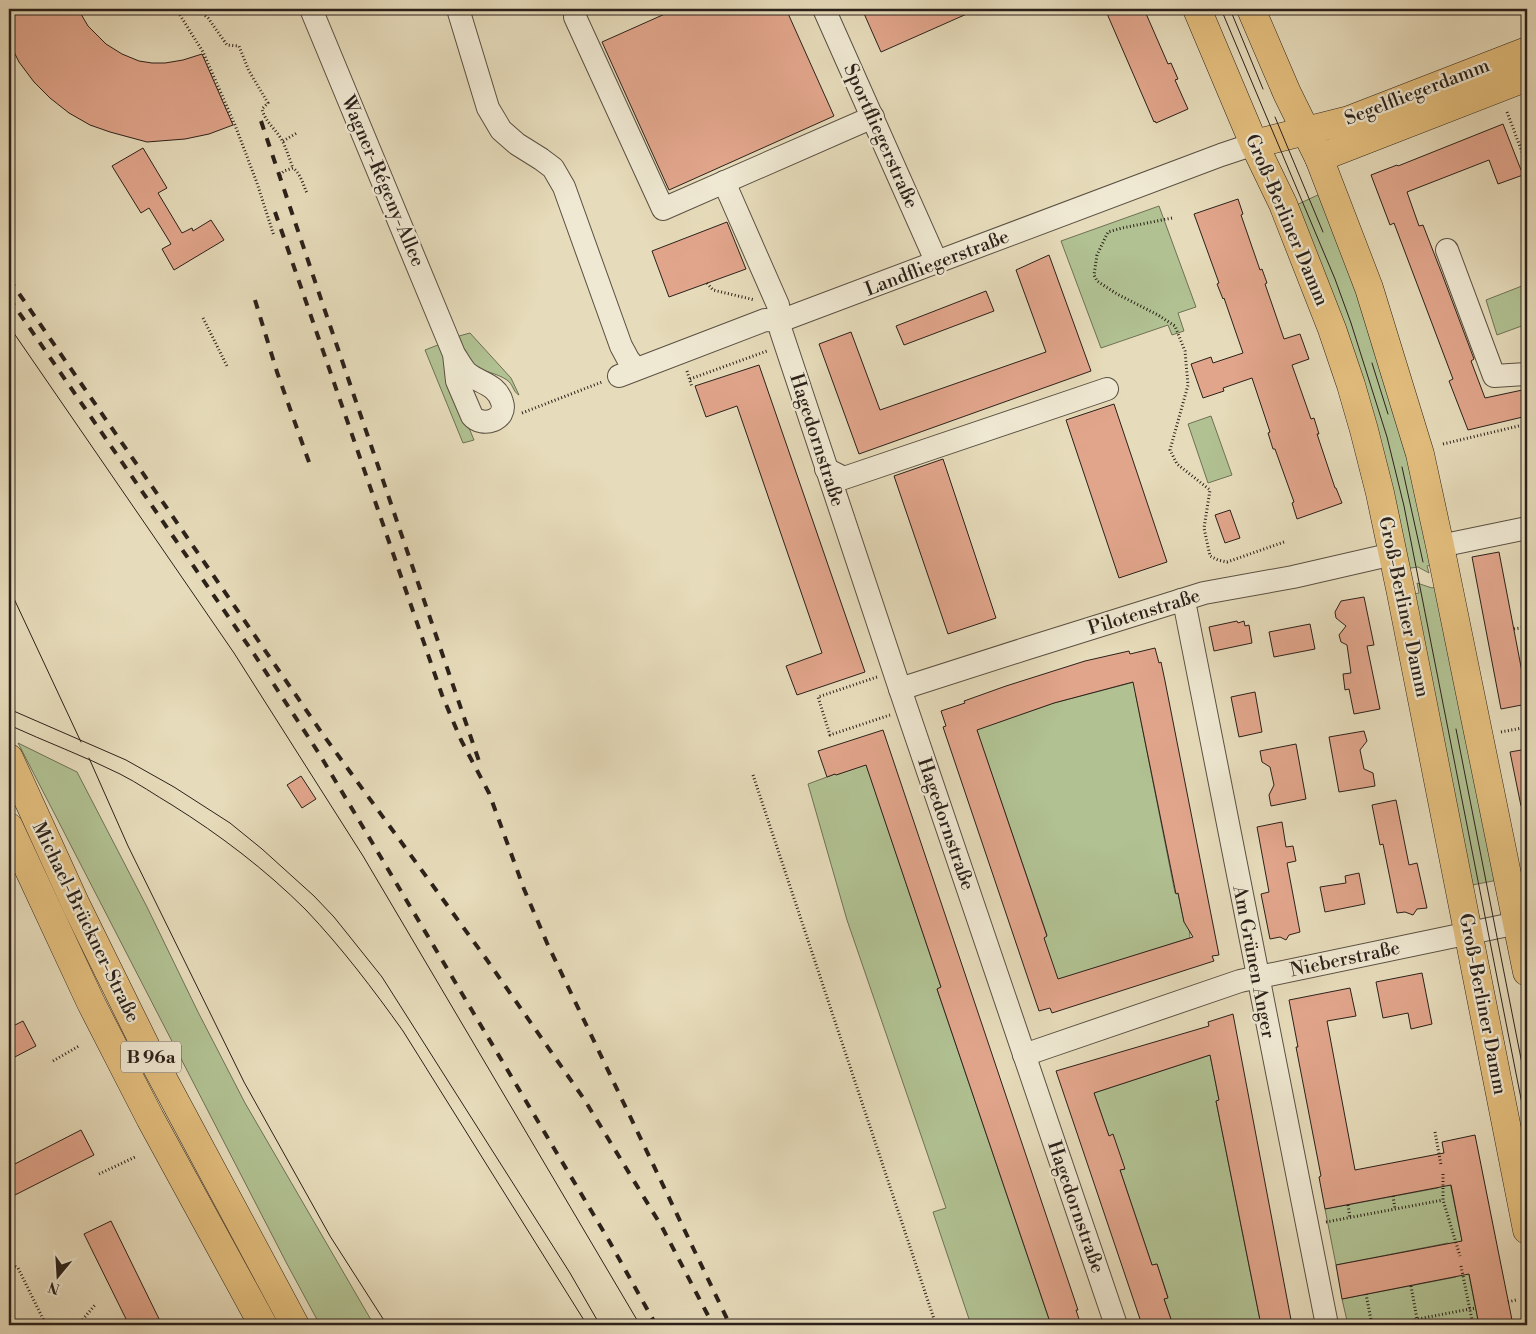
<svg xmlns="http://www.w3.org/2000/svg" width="1536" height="1334" font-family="'Libre Bodoni',serif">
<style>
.green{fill:#b1c192;stroke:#6e7156}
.building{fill:#e1a58b;stroke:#2b211a;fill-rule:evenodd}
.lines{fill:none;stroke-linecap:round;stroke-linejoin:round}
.minor-casing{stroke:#5a5042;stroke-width:24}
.major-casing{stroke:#2b211a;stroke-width:29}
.path{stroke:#2b211a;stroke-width:3;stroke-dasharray:1 2.5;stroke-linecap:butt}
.minor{stroke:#efe8d2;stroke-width:22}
.major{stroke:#e3be7d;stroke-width:28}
.tram{stroke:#2b211a;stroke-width:1}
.rail{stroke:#2b211a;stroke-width:4;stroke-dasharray:9 9;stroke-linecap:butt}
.labels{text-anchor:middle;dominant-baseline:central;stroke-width:4.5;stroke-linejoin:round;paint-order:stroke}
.shield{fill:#efe8d2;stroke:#665d51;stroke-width:1}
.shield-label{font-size:18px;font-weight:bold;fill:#2b211a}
.street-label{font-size:19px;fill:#2b211a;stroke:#efe8d2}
</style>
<rect width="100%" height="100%" fill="#e6dbba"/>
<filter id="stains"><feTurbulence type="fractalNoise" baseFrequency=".004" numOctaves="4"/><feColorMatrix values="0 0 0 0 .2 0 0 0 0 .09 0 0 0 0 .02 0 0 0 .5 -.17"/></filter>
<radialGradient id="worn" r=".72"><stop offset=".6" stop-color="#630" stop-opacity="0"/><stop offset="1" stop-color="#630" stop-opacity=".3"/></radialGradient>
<g class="green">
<path d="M1320,194L1379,349L1435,564L1427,566L1429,573L1418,567L1404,569L1292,207Z"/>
<path d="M1159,206L1196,307L1178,313L1184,331L1172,335L1168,325L1101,348L1061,241Z"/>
<path d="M1527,284V324L1497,335L1486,300Z"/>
<path d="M470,333L511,378L519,395C513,392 513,384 507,380C497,373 483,372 474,365C466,359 463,345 459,336Z"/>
<path d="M443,343L448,378L474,440L463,443L425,350Z"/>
<path d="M1211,416L1232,475L1208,483L1188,424Z"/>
<path d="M1417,583L1432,588L1440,586L1498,880L1467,886L1409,595L1419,593Z"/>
<path d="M1138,681L1136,696L1175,893H1178L1184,922L1189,926L1190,938L1054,981L1044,938L1047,935L981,743L972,731L1054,703Z"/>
<path d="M18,743L77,772L147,907L198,1012L245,1103L374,1325H320L287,1264Z"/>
<path d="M866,764L941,987L937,989L1051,1325H971L933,1212L946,1208L847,920L808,784L835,774L836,775Z"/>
<path d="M1210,1055L1219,1100L1216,1101L1261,1325H1173L1164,1299L1168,1297L1157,1264L1152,1265L1120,1170L1124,1169L1113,1135L1109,1136L1094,1093Z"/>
<path d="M1448,1173L1465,1255L1448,1243L1336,1265L1325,1209L1438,1188Z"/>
<path d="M1467,1265L1479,1325H1348L1342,1299L1456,1277Z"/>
</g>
<g class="building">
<path d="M9,9H78L88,26L106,44L122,54L139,61L152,63H165L183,60L202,54L233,125L209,134L185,139L147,142L110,132L90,125L69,113L50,98L34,82L19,62L9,42Z"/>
<path d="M676,9H786L834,116L669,190L602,42Z"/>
<path d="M862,9H978L881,52Z"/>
<path d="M1105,9H1144L1168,64L1171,63L1178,79L1175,80L1188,109L1156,123L1155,121L1154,122Z"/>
<path d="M1503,124L1523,175L1498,184L1489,160L1407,192L1419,226L1423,225L1442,274L1474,359L1471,361L1485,398L1527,389V416L1468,430L1449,381L1453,379L1394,223L1390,225L1371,175L1397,165L1398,166Z"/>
<path d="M143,148L167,188L158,193L182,233L192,228L193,231L211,220L224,240L174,270L162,249L171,244L149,208L141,213L112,166Z"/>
<path d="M1238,199L1243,214L1241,215L1260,270L1262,269L1267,283L1265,284L1284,339L1300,334L1309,359L1292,365L1311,419L1314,418L1319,434H1317L1335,488H1336L1342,503L1297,519L1292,503L1294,502L1275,449H1273L1268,433L1270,432L1252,378L1223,388L1224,391L1203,398L1191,364L1211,357L1213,363L1243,353L1224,298L1223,299L1217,284L1219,283L1194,214Z"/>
<path d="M727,222L746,269L669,297L652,251Z"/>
<path d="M1049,255L1091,371L859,454L819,344L851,332L880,410L1046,352L1016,270Z"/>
<path d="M986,291L994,311L904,345L896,326Z"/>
<path d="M759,365L865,672L797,695L786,666L822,653L737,406L706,417L695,386Z"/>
<path d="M1114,404L1167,562L1119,578L1066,420Z"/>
<path d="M943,459L996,618L948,634L894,476Z"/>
<path d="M1230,510L1240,538L1225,543L1215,515Z"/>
<path d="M1499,552L1527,698V704L1501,709L1472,557Z"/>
<path d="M1364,597L1374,645L1367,646L1380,709L1354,714L1349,689L1345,690L1343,674L1351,673L1347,645L1341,642L1339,635L1346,626L1336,618L1335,612L1341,601Z"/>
<path d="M1237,621L1238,623L1244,621L1245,626L1249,625L1252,643L1214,651L1209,627Z"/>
<path d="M1310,624L1315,649L1274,657L1269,632Z"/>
<path d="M1155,648L1159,663L1161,662L1165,681L1219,955L1212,956L1214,961L1052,1013L1050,1008L1039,1011L943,727L946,726L941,711L965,703L964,701L1006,686L1085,661L1129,651L1130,654ZM1133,682L1176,894L1178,893L1184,922L1193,937L1058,979L1044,938L1047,936L977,730L1054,703Z"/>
<path d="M1255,692L1262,732L1239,737L1231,697Z"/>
<path d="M883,730L1078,1310H1076L1081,1325H1051L937,989L941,987L866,765L836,775L835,774L827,777L818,751Z"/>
<path d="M1364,731L1367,741L1360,750L1364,769L1373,773L1375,786L1339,792L1329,737Z"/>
<path d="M1296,744L1306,799L1271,806L1269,795L1274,785L1270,767L1262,762L1260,751Z"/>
<path d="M1527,749V806H1521L1510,752Z"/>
<path d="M301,776L316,799L302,808L287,785Z"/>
<path d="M1396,800L1409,865L1417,863L1427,908L1417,909L1413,915L1405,912L1397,913L1383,844L1380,845L1372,805Z"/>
<path d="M1282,822L1286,847L1293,846L1296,861L1287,863L1300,932L1289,935L1286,940L1280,937L1270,939L1261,894L1269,892L1257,827Z"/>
<path d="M1359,873L1365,904L1325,912L1320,887L1346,883L1345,876Z"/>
<path d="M1422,973L1432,1024L1411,1029L1408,1013L1383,1018L1376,982Z"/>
<path d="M1350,988L1356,1016L1327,1021L1355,1170L1444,1153L1442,1142L1475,1135L1513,1325H1479L1469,1274L1342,1299L1336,1265L1462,1241L1451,1185L1325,1209L1319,1177L1321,1176L1296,1047H1298L1289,1000Z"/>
<path d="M1233,1014L1292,1325H1261L1216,1101L1219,1100L1210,1055L1094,1093L1109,1136L1113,1134L1125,1169L1120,1170L1152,1265L1157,1264L1168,1298L1164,1299L1173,1325H1142L1056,1071L1209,1026L1208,1022Z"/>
<path d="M23,1021L36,1046L9,1060V1028Z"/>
<path d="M81,1130L94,1155L9,1198V1167Z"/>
<path d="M111,1221L162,1325H129L84,1234Z"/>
</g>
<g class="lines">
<defs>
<g id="minor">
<path d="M311,9L454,354C458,360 462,368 467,373C479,383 497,384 502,402C508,420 482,428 472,416L457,381L454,354"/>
<path d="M458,9L488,108L501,130L517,144L541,159L553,168L564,187L621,346L628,359L636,369"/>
<path d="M824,9L937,263"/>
<path d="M575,17L663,209L873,117"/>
<path d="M724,182L778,305L781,331L900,689L1116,1325"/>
<path d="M1447,250L1494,376L1527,374"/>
<path d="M619,376L765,320L780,321L1221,155L1254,144"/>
<path d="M826,469L844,478L1107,389"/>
<path d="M1440,546L1527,528"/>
<path d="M1181,600L1186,611L1327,1325"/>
<path d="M900,689L1028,648L1204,593L1293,577L1393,554"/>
<path d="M1024,1055L1240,981L1527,921"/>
</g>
<g id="major">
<path d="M1197,9L1254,144L1283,204L1332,329L1351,385L1364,430L1380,493L1401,593L1527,1230"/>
<path d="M1251,9L1287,93L1319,158L1369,288L1420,454L1440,546L1527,972"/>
<path d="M1254,144L1349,120L1527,51"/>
<path d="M1319,158L1527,77"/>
<path d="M9,758L76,905L146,1047L295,1325"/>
<path d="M9,827L91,1003L150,1118L263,1325"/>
</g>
</defs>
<use href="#minor" class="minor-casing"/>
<use href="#major" class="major-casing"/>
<g class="path">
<path d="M197,9L208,18L227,45L239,46L249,71L268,103L262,109C265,122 277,130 283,142C287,151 290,160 293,168"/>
<path d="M178,12L203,52L235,125L257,183L274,236"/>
<path d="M1507,112L1527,165"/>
<path d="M283,141L297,133"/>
<path d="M280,175L284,171L293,168C301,174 303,185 307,193"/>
<path d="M1172,218L1122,228L1108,232L1097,255L1094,275L1097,281L1117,294L1158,315L1175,326L1185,351L1188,385L1170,450L1177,464L1210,490L1204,528L1210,556L1218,560L1227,562L1284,542"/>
<path d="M707,283L713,290L755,300"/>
<path d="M203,318L228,368"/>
<path d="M687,371L692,387"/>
<path d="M690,379L767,351"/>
<path d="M522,413L602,382"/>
<path d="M1443,444L1527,424"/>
<path d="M1514,629L1526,627"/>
<path d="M877,677L818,697L830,735L890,715"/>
<path d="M1501,732L1527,727"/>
<path d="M753,775L936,1325"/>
<path d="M53,1061L79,1046"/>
<path d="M1435,1132L1441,1165"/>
<path d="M99,1174L135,1157"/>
<path d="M1443,1174V1200L1460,1256"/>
<path d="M1393,1196L1395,1209"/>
<path d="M1348,1205L1350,1218"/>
<path d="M1326,1222L1443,1200"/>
<path d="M9,1263L18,1268L46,1325"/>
<path d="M1461,1266L1473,1325"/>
<path d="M1411,1286L1417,1319"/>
<path d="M1366,1294L1372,1325"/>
<path d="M1508,1302L1516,1300"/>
<path d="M78,1325L95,1305"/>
<path d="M1387,1325L1475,1308"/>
</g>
<use href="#minor" class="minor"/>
<use href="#major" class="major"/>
<g class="tram">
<path d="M1221,9L1335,279L1351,323L1387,437L1404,506L1418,577L1527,1129"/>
<path d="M1230,9L1263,89"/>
<path d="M1275,117L1323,232"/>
<path d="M9,326L234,653L363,856L640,1325"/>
<path d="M1372,363L1388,414"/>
<path d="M1402,467L1423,562"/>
<path d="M9,588L81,742"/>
<path d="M9,709L126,760L174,787L230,823L262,849L314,896L334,917L382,977L570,1273L600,1325"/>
<path d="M9,725C46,742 84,756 120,774C138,783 155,795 172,805C220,835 266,870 306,910C342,948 373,989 403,1031L587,1325"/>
<path d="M1456,729L1527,1089"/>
<path d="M89,758L128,846L244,1082L330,1236L387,1325"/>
</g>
<g class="rail">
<path d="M261,121L323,305L481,767"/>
<path d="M275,212L442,695L461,740L489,793L524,889L547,943L730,1325"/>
<path d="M9,279L324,736L487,960L584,1099L662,1227L713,1325"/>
<path d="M9,298L254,654L320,755L608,1239L656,1325"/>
<path d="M255,300L277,372L310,465"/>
</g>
</g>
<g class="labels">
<rect class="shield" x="121" y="1041.5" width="60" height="31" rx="4"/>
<g class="shield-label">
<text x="151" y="1057">B 96a</text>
</g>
<g class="street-label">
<text transform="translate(1417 92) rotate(-21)">Segelfliegerdamm</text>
<text transform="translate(881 136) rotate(66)">Sportfliegerstraße</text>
<text transform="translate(383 181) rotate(67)">Wagner-Régeny-Allee</text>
<text transform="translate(1287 220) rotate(67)">Groß-Berliner Damm</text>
<text transform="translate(937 263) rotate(-21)">Landfliegerstraße</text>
<text transform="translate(817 440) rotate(72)">Hagedornstraße</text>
<text transform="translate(1404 607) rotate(78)">Groß-Berliner Damm</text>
<text transform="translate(1144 612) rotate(-17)">Pilotenstraße</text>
<text transform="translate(946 824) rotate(71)">Hagedornstraße</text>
<text transform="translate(86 922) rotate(64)">Michael-Brückner-Straße</text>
<text transform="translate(1345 959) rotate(-12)">Nieberstraße</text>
<text transform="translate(1254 962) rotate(79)">Am Grünen Anger</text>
<text transform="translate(1483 1004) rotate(79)">Groß-Berliner Damm</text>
<text transform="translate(1076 1207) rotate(71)">Hagedornstraße</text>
</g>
</g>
<rect width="1536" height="1334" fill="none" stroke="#e6dbba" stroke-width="30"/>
<rect x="10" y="10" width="1516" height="1314" fill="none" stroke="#2b211a" stroke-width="2.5"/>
<rect x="15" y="15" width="1506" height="1304" fill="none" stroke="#2b211a"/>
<g transform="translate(58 1276) rotate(198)" stroke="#efe8d2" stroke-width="4" paint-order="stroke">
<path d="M0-4L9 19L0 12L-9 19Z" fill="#2b211a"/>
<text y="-8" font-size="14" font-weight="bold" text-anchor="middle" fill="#2b211a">N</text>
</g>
<rect width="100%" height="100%" filter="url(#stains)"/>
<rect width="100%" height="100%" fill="url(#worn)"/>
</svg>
